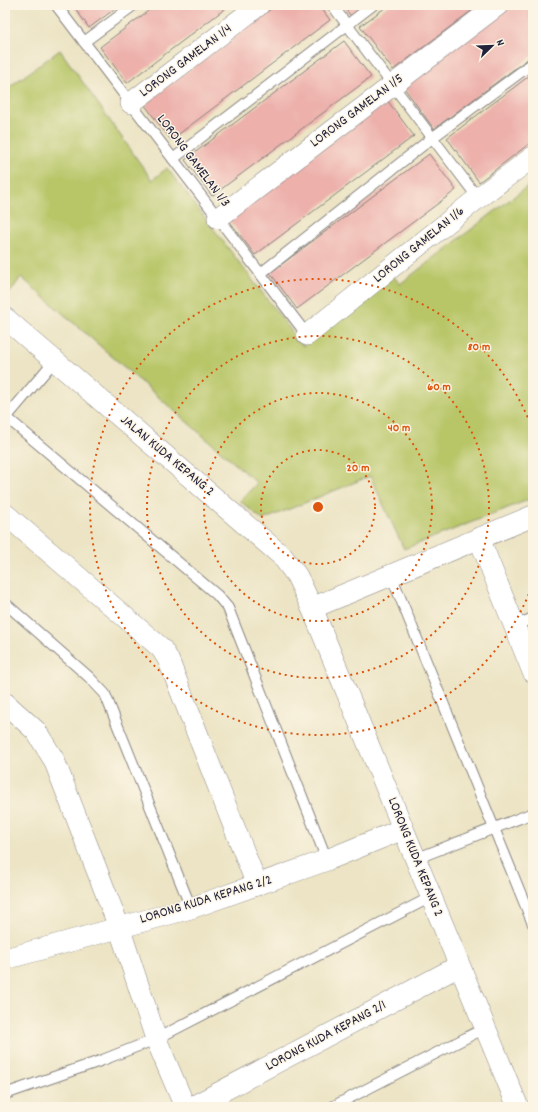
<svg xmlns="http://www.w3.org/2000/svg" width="538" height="1112" font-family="Dekko,sans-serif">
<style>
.green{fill:#b8c668;stroke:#6d7452}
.building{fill:#edb0ab}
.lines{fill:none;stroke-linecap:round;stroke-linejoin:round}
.lane-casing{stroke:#878380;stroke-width:12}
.street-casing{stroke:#878380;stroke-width:22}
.lane{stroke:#fff;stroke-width:10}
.street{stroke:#fff;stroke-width:21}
.ring{fill:none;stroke:#de560e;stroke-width:2;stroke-dasharray:2 4}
.labels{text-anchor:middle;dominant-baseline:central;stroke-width:3;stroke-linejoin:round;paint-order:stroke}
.street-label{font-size:14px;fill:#22223b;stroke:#fcf5e5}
.centre{fill:#de560e;stroke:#fcf5e5;stroke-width:2}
.ring-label{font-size:12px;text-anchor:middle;font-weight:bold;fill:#de560e;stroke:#fcf5e5;stroke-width:3;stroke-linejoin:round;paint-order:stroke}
</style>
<rect width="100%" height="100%" fill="#fcf5e5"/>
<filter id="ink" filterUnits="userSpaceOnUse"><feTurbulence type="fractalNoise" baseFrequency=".025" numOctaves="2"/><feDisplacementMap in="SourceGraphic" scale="8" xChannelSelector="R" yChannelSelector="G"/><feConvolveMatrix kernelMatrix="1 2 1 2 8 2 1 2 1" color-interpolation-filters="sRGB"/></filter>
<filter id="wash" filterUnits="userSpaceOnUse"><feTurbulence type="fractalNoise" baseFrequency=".012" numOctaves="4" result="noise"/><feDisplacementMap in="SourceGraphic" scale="16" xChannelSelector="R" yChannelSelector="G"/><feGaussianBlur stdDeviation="0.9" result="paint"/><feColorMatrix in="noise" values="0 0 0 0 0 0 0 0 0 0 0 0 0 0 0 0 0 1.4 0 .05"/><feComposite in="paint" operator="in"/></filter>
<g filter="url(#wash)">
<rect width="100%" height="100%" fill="#ece4c4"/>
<path class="green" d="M60,50L152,180L167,168L303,346L393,276L400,284L533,182V498L404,549L370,476L263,520L240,501L257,483L21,277L5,300V90Z"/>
<g id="blocks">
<g class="building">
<path d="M73,5H120L89,28Z"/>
<path d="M156,5H230L127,83L100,47Z"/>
<path d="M276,5H319L330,20L171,140L144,104Z"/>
<path d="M342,5H365L351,16Z"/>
<path d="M389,5H479L393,70L360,26Z"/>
<path d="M508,5H533V55L434,129L402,85Z"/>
<path d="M344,41L371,77L212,196L185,160Z"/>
<path d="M533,73V141L479,182L447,138Z"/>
<path d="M387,100L414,136L255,255L228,219Z"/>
<path d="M429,154L456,190L297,309L270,273Z"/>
</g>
</g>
</g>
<g filter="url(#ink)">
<use href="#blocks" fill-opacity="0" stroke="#878380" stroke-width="1"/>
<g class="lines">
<defs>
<g id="lane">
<path d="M56,5L307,335"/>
<path d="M332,5L478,198"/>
<path d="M84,42L134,5"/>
<path d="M173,159L373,5"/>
<path d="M260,274L432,138L533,63"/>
<path d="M5,416L217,595L228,608L327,860"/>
<path d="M5,419L55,360"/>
<path d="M391,575L533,924"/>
<path d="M5,603L89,677L105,694L191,908"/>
<path d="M514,626L533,618"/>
<path d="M415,859L533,813"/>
<path d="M5,1094L100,1061L156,1039L431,897"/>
<path d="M332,1107L485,1028"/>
</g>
<g id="street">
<path d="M131,103L259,5"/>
<path d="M218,218L498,5"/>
<path d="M5,318L282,556L297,576L312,608L518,1107"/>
<path d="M307,335L478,198L533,157"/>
<path d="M5,514L161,648L168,659L257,885"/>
<path d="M479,538L533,672"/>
<path d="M312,608L533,516"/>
<path d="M5,703L36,731L54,760L119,927L156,1039L185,1107"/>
<path d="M5,959L191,908L327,860L403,829"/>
<path d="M192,1107L459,966"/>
</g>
</defs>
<use href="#lane" class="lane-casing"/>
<use href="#street" class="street-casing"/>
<use href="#lane" class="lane"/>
<use href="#street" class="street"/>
</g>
</g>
<g class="ring">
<circle cx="318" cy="507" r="57"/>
<circle cx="318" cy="507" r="114"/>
<circle cx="318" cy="507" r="171"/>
<path d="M533 583A228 228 0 1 1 533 431"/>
</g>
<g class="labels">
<g class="street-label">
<text transform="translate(186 61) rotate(-37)">LORONG GAMELAN 1/4</text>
<text transform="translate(357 111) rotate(-37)">LORONG GAMELAN 1/5</text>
<text transform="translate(193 161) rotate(53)">LORONG GAMELAN 1/3</text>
<text transform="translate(419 245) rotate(-39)">LORONG GAMELAN 1/6</text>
<text transform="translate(167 456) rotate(40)">JALAN KUDA KEPANG 2</text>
<text transform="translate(415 857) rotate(68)">LORONG KUDA KEPANG 2</text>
<text transform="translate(206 900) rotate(-17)">LORONG KUDA KEPANG 2/2</text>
<text transform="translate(326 1036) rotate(-28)">LORONG KUDA KEPANG 2/1</text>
</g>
</g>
<circle cx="318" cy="507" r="6" class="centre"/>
<g class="ring-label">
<text x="479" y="350">80 m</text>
<text x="439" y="390">60 m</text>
<text x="399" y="431">40 m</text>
<text x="358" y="471">20 m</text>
</g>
<rect width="538" height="1112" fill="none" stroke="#fcf5e5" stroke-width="20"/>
<g transform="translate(492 46) rotate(67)" stroke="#fcf5e5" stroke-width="3" paint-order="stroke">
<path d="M0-3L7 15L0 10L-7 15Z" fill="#22223b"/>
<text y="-6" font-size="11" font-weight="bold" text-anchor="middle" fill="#22223b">N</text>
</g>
</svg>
